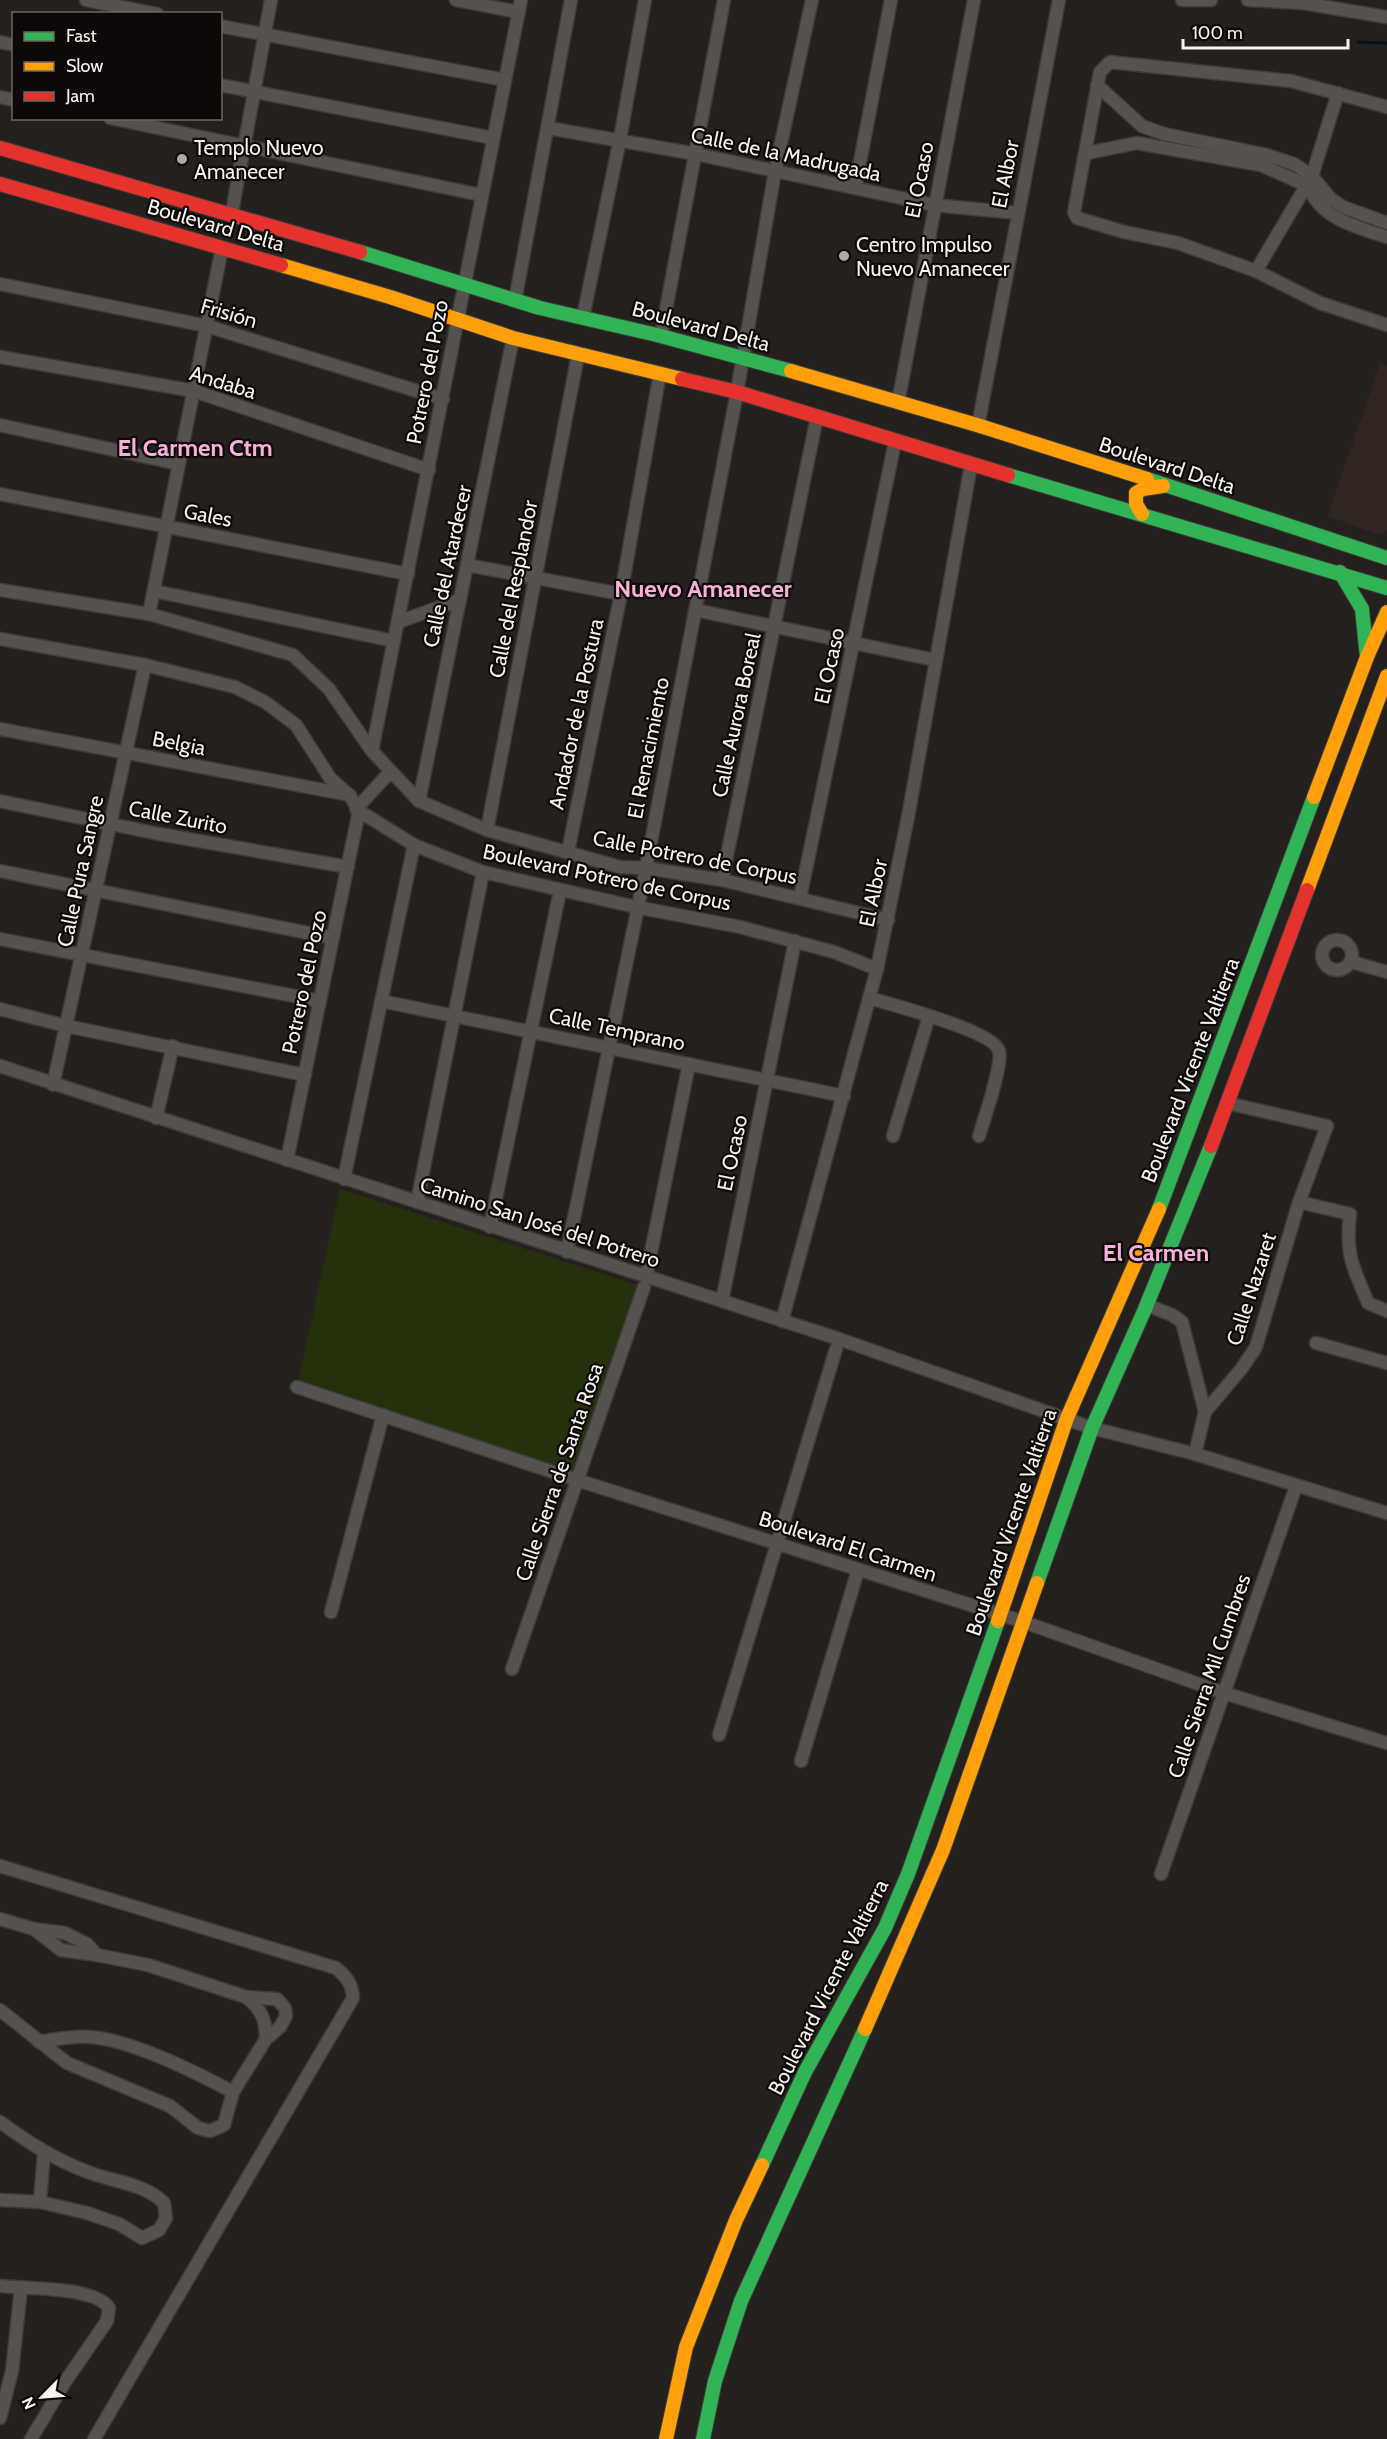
<svg xmlns="http://www.w3.org/2000/svg" width="1387" height="2439" font-family="Cabin,sans-serif">
<style>
.built{fill:#312520}
.green{fill:#25310d}
.lines{fill:none;stroke-linecap:round;stroke-linejoin:round}
.stream{stroke:#03121d;stroke-width:3}
.street-casing{stroke:#3e3c3a;stroke-width:15}
.fast-casing{stroke:#3e3c3a;stroke-width:16}
.slow-casing{stroke:#3e3c3a;stroke-width:16}
.jam-casing{stroke:#3e3c3a;stroke-width:16}
.street{stroke:#565250;stroke-width:12}
.fast{stroke:#30b455;stroke-width:14}
.slow{stroke:#ff9f0a;stroke-width:14}
.jam{stroke:#e5322d;stroke-width:14}
.poi-dot{fill:#ada9a6;stroke:#0c0908;stroke-width:2}
.labels{text-anchor:middle;dominant-baseline:central;stroke-width:4.5;stroke-linejoin:round;paint-order:stroke}
.poi-label{font-size:21px;fill:#f7f3f0;stroke:#0c0908;text-anchor:start}
.street-label{font-size:21px;fill:#f7f3f0;stroke:#0c0908}
.quarter-label{font-size:24px;font-weight:bold;fill:#f9b0da;stroke:#0c0908}
</style>
<rect width="100%" height="100%" fill="#23201e"/>
<path class="built" d="M1380,363L1387,366V530L1379,535L1328,516Z"/>
<path class="green" d="M340,1189L644,1287L577,1480L297,1387Z"/>
<g class="lines">
<path class="stream" d="M1358,42L1387,43"/>
<defs>
<g id="street">
<path d="M86,0L157,14"/>
<path d="M456,0L519,12"/>
<path d="M1182,0H1211"/>
<path d="M1248,0L1303,3L1387,17"/>
<path d="M220,26L505,80"/>
<path d="M0,42L14,45"/>
<path d="M220,85L493,138"/>
<path d="M1097,85L1142,126L1164,134L1267,155L1294,164L1312,176L1331,199L1343,207L1387,223"/>
<path d="M0,97L14,100"/>
<path d="M1387,107L1291,81L1110,62L1100,72L1074,212L1077,218L1124,232L1178,243L1256,271L1320,303L1387,325"/>
<path d="M110,118L481,195"/>
<path d="M548,128L696,154L934,205L1017,213"/>
<path d="M1087,153L1137,143L1261,165L1308,186C1321,219 1356,227 1387,237"/>
<path d="M855,188L891,0"/>
<path d="M232,212L271,0"/>
<path d="M1256,271L1312,176L1338,93"/>
<path d="M0,284L207,326L443,399"/>
<path d="M515,301L571,0"/>
<path d="M583,317L620,139L645,0"/>
<path d="M661,336L724,0"/>
<path d="M0,357L194,391L429,470"/>
<path d="M898,403L974,0"/>
<path d="M0,425L179,464"/>
<path d="M978,426L1059,0"/>
<path d="M0,494L408,574"/>
<path d="M467,565L621,594"/>
<path d="M0,590L149,614L293,655L329,689L372,751L419,801L487,830L620,867L646,868L722,880L888,920"/>
<path d="M154,591L394,641"/>
<path d="M695,610L935,660"/>
<path d="M149,614L222,248"/>
<path d="M398,622L460,600"/>
<path d="M0,639L145,665L235,687L265,702L296,725L330,778L350,796L359,811L414,845L483,872L636,907L740,927L834,952L877,969"/>
<path d="M0,729L350,795"/>
<path d="M372,751L521,0"/>
<path d="M0,801L159,834L348,867"/>
<path d="M419,801L513,338"/>
<path d="M356,809L390,772"/>
<path d="M487,830L578,355"/>
<path d="M568,851L621,594L660,373"/>
<path d="M0,871L333,938"/>
<path d="M722,880L817,417"/>
<path d="M800,898L895,442"/>
<path d="M0,939L320,1001"/>
<circle cx="1337" cy="955" r="15"/>
<path d="M1352,962L1387,972"/>
<path d="M870,998C892,1005 994,1031 999,1051C1003,1065 984,1119 979,1136"/>
<path d="M381,1001L844,1096"/>
<path d="M0,1009L66,1026L305,1075"/>
<path d="M0,1066L839,1339L1092,1428L1195,1454L1387,1513"/>
<path d="M53,1085L145,665"/>
<path d="M156,1118L173,1046"/>
<path d="M893,1136L929,1016"/>
<path d="M287,1160L359,811"/>
<path d="M344,1179L414,845"/>
<path d="M417,1202L483,872"/>
<path d="M1299,1202L1350,1214C1345,1254 1353,1267 1368,1303L1387,1311"/>
<path d="M490,1227L560,891"/>
<path d="M567,1252L646,868L737,392L775,171L812,0"/>
<path d="M646,1277L689,1064"/>
<path d="M722,1301L795,941"/>
<path d="M1147,1305L1172,1315L1182,1322L1205,1412"/>
<path d="M782,1321L877,969L908,817L971,465"/>
<path d="M1316,1343L1387,1363"/>
<path d="M297,1387L577,1480L1024,1622L1224,1693L1387,1743"/>
<path d="M1195,1454L1205,1412L1242,1368L1256,1347L1299,1202L1327,1126L1227,1103"/>
<path d="M331,1612L383,1415"/>
<path d="M512,1669L644,1287"/>
<path d="M719,1735L836,1349"/>
<path d="M801,1761L858,1570"/>
<path d="M0,1866L336,1968C347,1977 352,1984 353,1998L94,2439"/>
<path d="M1161,1874L1294,1492"/>
<path d="M0,1919L34,1929L65,1933L87,1944L97,1955L148,1965L246,1997L277,1999L285,2008L286,2016L280,2027L266,2039L233,2092L224,2125L210,2131L198,2128L170,2106L67,2063L0,2010"/>
<path d="M34,1929L61,1950L97,1955"/>
<path d="M246,1997C261,2009 266,2019 266,2039"/>
<path d="M39,2042C55,2039 73,2036 90,2037C132,2040 195,2072 233,2092"/>
<path d="M0,2122C28,2142 55,2160 88,2172C113,2182 144,2183 164,2203L166,2218L159,2230L142,2238L119,2224L87,2213L40,2202L0,2200"/>
<path d="M40,2202L44,2153"/>
<path d="M0,2286C25,2289 95,2286 109,2308L107,2321L65,2382L31,2439"/>
<path d="M0,2418L12,2371L21,2288"/>
</g>
<g id="fast">
<path d="M360,252L540,308L657,335L791,371"/>
<path d="M1008,475L1387,588"/>
<path d="M1147,479L1387,558"/>
<path d="M1340,572L1362,609L1367,657"/>
<path d="M1159,1209L1314,797"/>
<path d="M1037,1583L1092,1428L1145,1309L1211,1146"/>
<path d="M762,2165L805,2072L885,1928L908,1874L998,1621"/>
<path d="M703,2439L715,2381L741,2301L865,2029"/>
</g>
<g id="slow">
<path d="M281,265L390,297L513,338L682,379"/>
<path d="M791,371L977,425L1147,479"/>
<path d="M1142,514L1136,504V493L1143,489L1163,486"/>
<path d="M1314,797L1367,657L1387,612"/>
<path d="M1307,890L1387,676"/>
<path d="M998,1621L1067,1418L1159,1209"/>
<path d="M865,2029L943,1850L1037,1583"/>
<path d="M666,2439L686,2347L736,2220L762,2165"/>
</g>
<g id="jam">
<path d="M0,148L360,252"/>
<path d="M0,184L281,265"/>
<path d="M682,379L737,392L1008,475"/>
<path d="M1211,1146L1307,890"/>
</g>
</defs>
<use href="#street" class="street-casing"/>
<use href="#fast" class="fast-casing"/>
<use href="#slow" class="slow-casing"/>
<use href="#jam" class="jam-casing"/>
<use href="#street" class="street"/>
<use href="#fast" class="fast"/>
<use href="#slow" class="slow"/>
<use href="#jam" class="jam"/>
</g>
<g class="poi-dot">
<circle cx="182" cy="159" r="6"/>
<circle cx="844" cy="256" r="6"/>
</g>
<g class="labels">
<g class="poi-label">
<text x="194" y="147">Templo Nuevo<tspan x="194" dy="24">Amanecer</tspan></text>
<text x="856" y="244">Centro Impulso<tspan x="856" dy="24">Nuevo Amanecer</tspan></text>
</g>
<g class="street-label">
<text transform="translate(786 154) rotate(12)">Calle de la Madrugada</text>
<text transform="translate(1005 174) rotate(-79)">El Albor</text>
<text transform="translate(919 180) rotate(-79)">El Ocaso</text>
<text transform="translate(216 225) rotate(16)">Boulevard Delta</text>
<text transform="translate(229 313) rotate(16)">Frisión</text>
<text transform="translate(701 326) rotate(15)">Boulevard Delta</text>
<text transform="translate(427 372) rotate(-79)">Potrero del Pozo</text>
<text transform="translate(223 382) rotate(17)">Andaba</text>
<text transform="translate(1167 465) rotate(18)">Boulevard Delta</text>
<text transform="translate(208 515) rotate(11)">Gales</text>
<text transform="translate(447 566) rotate(-78)">Calle del Atardecer</text>
<text transform="translate(513 589) rotate(-79)">Calle del Resplandor</text>
<text transform="translate(829 666) rotate(-78)">El Ocaso</text>
<text transform="translate(576 714) rotate(-78)">Andador de la Postura</text>
<text transform="translate(736 715) rotate(-78)">Calle Aurora Boreal</text>
<text transform="translate(179 743) rotate(11)">Belgia</text>
<text transform="translate(648 748) rotate(-79)">El Renacimiento</text>
<text transform="translate(178 817) rotate(11)">Calle Zurito</text>
<text transform="translate(695 857) rotate(11)">Calle Potrero de Corpus</text>
<text transform="translate(80 871) rotate(-78)">Calle Pura Sangre</text>
<text transform="translate(607 877) rotate(12)">Boulevard Potrero de Corpus</text>
<text transform="translate(873 893) rotate(-78)">El Albor</text>
<text transform="translate(304 982) rotate(-78)">Potrero del Pozo</text>
<text transform="translate(617 1029) rotate(12)">Calle Temprano</text>
<text transform="translate(1190 1070) rotate(-69)">Boulevard Vicente Valtierra</text>
<text transform="translate(732 1153) rotate(-78)">El Ocaso</text>
<text transform="translate(540 1222) rotate(18)">Camino San José del Potrero</text>
<text transform="translate(1251 1289) rotate(-72)">Calle Nazaret</text>
<text transform="translate(559 1472) rotate(-71)">Calle Sierra de Santa Rosa</text>
<text transform="translate(1011 1522) rotate(-71)">Boulevard Vicente Valtierra</text>
<text transform="translate(848 1546) rotate(18)">Boulevard El Carmen</text>
<text transform="translate(1209 1676) rotate(-71)">Calle Sierra Mil Cumbres</text>
<text transform="translate(828 1987) rotate(-63)">Boulevard Vicente Valtierra</text>
</g>
<g class="quarter-label">
<text x="195" y="447">El Carmen Ctm</text>
<text x="703" y="588">Nuevo Amanecer</text>
<text x="1156" y="1252">El Carmen</text>
</g>
</g>
<rect x="12" y="12" width="210" height="108" fill="#0c0908" stroke="#6a6765" stroke-width="1.5"/>
<rect x="24" y="32" width="30" height="9" fill="#30b455" stroke="#6a6765" stroke-width="1.5"/>
<text x="66" y="42" font-size="18" fill="#f7f3f0">Fast</text>
<rect x="24" y="62" width="30" height="9" fill="#ff9f0a" stroke="#6a6765" stroke-width="1.5"/>
<text x="66" y="72" font-size="18" fill="#f7f3f0">Slow</text>
<rect x="24" y="92" width="30" height="9" fill="#e5322d" stroke="#6a6765" stroke-width="1.5"/>
<text x="66" y="102" font-size="18" fill="#f7f3f0">Jam</text>
<g transform="translate(42 2397) rotate(245)" stroke="#0c0908" stroke-width="4.5" paint-order="stroke">
<path d="M0-4.5L10 22L0 15L-10 22Z" fill="#f7f3f0"/>
<text y="-9" font-size="16" font-weight="bold" text-anchor="middle" fill="#f7f3f0">N</text>
</g>
<path d="M1183 39v9h165v-9" fill="none" stroke="#f7f3f0" stroke-width="3"/>
<text x="1192" y="39" font-size="18" fill="#f7f3f0" stroke="#0c0908" stroke-width="4.5" paint-order="stroke">100 m</text>
</svg>
